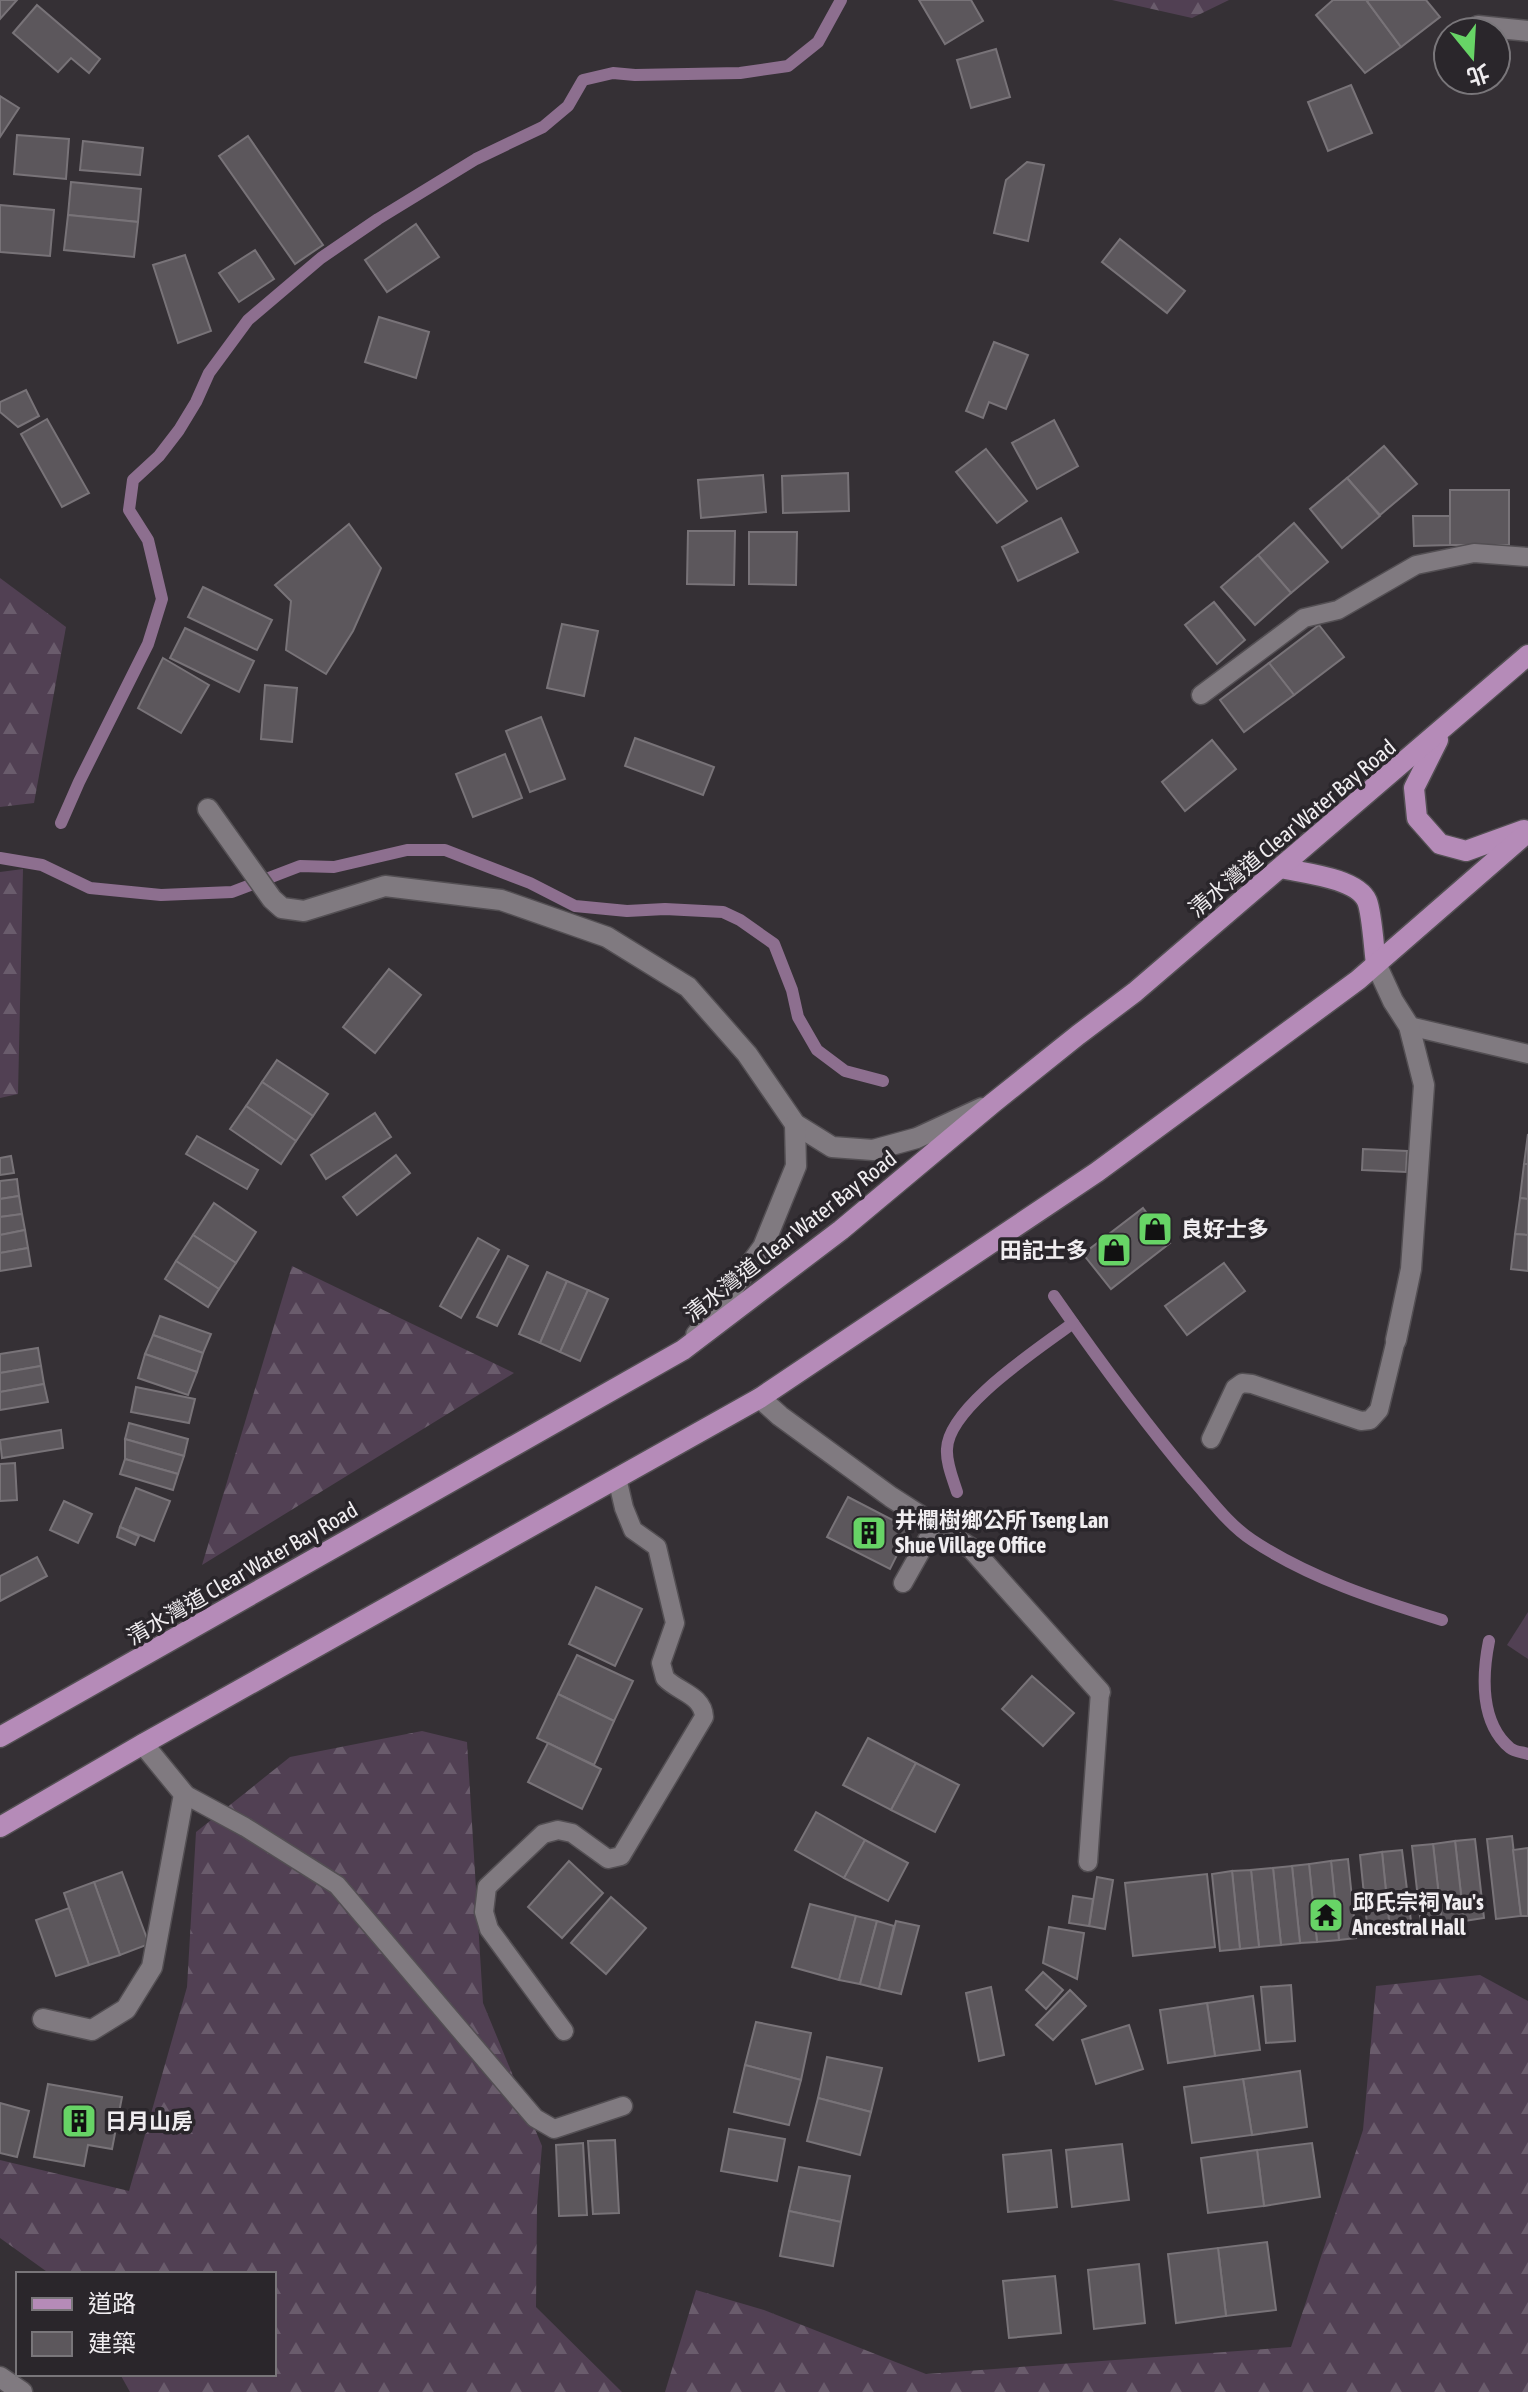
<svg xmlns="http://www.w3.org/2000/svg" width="1528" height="2392" font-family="'Asap Condensed','Noto Sans TC',sans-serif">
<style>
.green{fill:#514053}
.forest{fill:url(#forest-firs)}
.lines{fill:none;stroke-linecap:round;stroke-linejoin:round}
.stream{stroke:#8d6f8f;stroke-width:12}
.building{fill:#5c575c;stroke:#787378;stroke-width:2}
.lane-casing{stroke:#534f53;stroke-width:21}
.street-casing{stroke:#534f53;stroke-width:23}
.primary-casing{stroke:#534f53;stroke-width:23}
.lane{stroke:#807a80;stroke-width:18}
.street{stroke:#807a80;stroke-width:20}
.primary{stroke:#b58bb8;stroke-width:20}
.labels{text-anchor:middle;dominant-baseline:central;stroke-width:7;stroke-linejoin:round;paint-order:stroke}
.street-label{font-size:22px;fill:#f0edf0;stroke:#2a262b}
.poi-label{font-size:22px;font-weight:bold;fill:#f0edf0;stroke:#2a262b;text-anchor:start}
</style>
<defs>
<pattern id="forest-firs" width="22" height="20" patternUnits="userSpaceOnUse" patternTransform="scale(2)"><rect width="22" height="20" fill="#514053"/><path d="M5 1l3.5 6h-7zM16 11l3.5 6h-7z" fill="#6a5c6c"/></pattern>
</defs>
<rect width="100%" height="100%" fill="#353035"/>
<path class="green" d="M1528,1612V1659L1507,1645Z"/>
<g class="forest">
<path d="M1112,0H1229L1192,18Z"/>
<path d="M0,578L66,627L34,803L0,807Z"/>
<path d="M23,869L18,1094L0,1098V872Z"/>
<path d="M292,1266L514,1373L202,1565Z"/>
<path d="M422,1731L467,1742L483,2003L542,2146L537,2206L536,2307L622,2392H130L120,2374H274V2274H50L0,2238V2160L129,2191L187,1987L196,1832L290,1757Z"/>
<path d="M1480,1975L1528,2001V2392H665L696,2290L764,2310L926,2374L1291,2347L1363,2130L1376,1986Z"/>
</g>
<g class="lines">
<g class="stream">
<path d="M61,823L79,782L148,644L162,599L148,540L129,510L133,480L159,456L179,430L196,402L209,373L248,320L321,258L378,219L476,159L543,127L568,106L583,80L613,73L635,75L740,73L788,66L818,42L841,0"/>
<path d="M0,858L42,865L90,888L161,895L232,892L300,866L334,867L407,850H445L530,883L575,906L627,911L665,909L723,912L740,920L774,944L792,990L798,1017L817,1050L845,1071L883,1081"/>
<path d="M1054,1296C1098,1359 1143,1421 1193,1480C1211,1500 1229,1525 1252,1540C1309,1578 1377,1600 1442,1620"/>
<path d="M957,1492C953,1479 946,1463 947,1449C948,1407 1040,1348 1073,1323"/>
<path d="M1489,1641C1482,1676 1480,1723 1510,1748C1515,1752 1522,1752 1528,1754"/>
</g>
</g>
<g class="building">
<path d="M0,0H17L0,19Z"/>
<path d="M919,0H971L983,21L945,44Z"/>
<path d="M1333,0H1366L1401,47L1365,73L1316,15Z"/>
<path d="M1369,0H1426L1440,17L1401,47L1367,1Z"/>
<path d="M37,5L100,59L89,73L71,58L58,72L13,33Z"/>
<path d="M996,49L1010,97L971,108L957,60Z"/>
<path d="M1351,85L1372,133L1328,151L1308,102Z"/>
<path d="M0,96L19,108L0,137Z"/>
<path d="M17,135L69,139L66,179L14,174Z"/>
<path d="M248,136L323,245L295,264L219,156Z"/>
<path d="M83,141L143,148L140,175L80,170Z"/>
<path d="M1027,162L1044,165L1028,241L994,233L1006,180Z"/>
<path d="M71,182L141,189L138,222L68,215Z"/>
<path d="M0,205L54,210L50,256L0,252Z"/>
<path d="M68,215L138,222L134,257L64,250Z"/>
<path d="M416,224L439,257L387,292L365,260Z"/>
<path d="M1120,239L1185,291L1167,313L1102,262Z"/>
<path d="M255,250L274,279L239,302L219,273Z"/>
<path d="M185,255L211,331L178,343L153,265Z"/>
<path d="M379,317L429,332L416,378L365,362Z"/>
<path d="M994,342L1028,355L1006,409L989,402L983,418L966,411Z"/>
<path d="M26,390L39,416L18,427L0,412V402Z"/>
<path d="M47,419L89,493L62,507L21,434Z"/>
<path d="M1054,420L1078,466L1037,489L1012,443Z"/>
<path d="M1384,446L1417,484L1380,515L1347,478Z"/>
<path d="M986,449L1027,501L997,523L956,472Z"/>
<path d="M848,473L849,511L783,513L782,476Z"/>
<path d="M763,475L766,512L701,518L698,480Z"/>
<path d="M1347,478L1380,516L1342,548L1310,509Z"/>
<rect x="1450" y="490" width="59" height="55"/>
<path d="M1413,516H1450V545L1414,546Z"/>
<path d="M1061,518L1078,552L1018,581L1002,547Z"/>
<path d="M1294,523L1328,562L1291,593L1258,555Z"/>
<path d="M349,524L381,568L353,631L326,674L286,650L291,601L275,585Z"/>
<path d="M688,531H735L734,585L687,584Z"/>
<path d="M749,532H797L796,585L749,584Z"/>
<path d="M1258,555L1291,593L1255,625L1221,587Z"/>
<path d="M203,587L272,620L257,650L188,617Z"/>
<path d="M1214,602L1245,640L1217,664L1185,625Z"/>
<path d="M562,624L598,631L584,696L547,688Z"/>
<path d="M1319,625L1344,657L1294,695L1269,663Z"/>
<path d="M185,628L254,661L239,692L170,658Z"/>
<path d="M163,658L209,685L181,733L138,708Z"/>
<path d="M1269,663L1294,695L1244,732L1220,700Z"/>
<path d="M265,685L297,688L292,742L261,739Z"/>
<path d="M541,717L565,779L530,792L506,731Z"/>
<path d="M635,738L714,767L703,795L625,766Z"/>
<path d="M1212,740L1236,769L1185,811L1162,782Z"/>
<path d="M505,754L522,798L473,817L456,774Z"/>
<path d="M389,969L421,995L375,1053L343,1027Z"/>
<path d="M277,1060L328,1094L313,1116L262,1082Z"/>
<path d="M262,1082L313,1116L296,1141L246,1106Z"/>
<path d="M246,1106L296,1141L281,1164L230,1129Z"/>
<path d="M375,1113L391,1137L326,1179L311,1155Z"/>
<path d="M1528,1134V1164H1524Z"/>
<path d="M197,1136L258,1170L247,1189L186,1154Z"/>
<path d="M1363,1149L1407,1151L1406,1172L1362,1170Z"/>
<path d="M396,1155L410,1173L357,1215L343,1197Z"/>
<path d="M11,1156L14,1173L0,1175V1158Z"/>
<path d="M1524,1164H1528V1199L1520,1198Z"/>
<path d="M17,1179L19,1196L0,1199V1181Z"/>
<path d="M19,1196L22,1214L0,1217V1199Z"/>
<path d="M1520,1198L1528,1199V1235L1515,1234Z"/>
<path d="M214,1203L256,1232L236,1263L193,1235Z"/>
<path d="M1143,1208L1170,1243L1111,1289L1083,1254Z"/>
<path d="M22,1214L25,1230L0,1235V1217Z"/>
<path d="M25,1230L28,1248L0,1253V1235Z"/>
<path d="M1515,1234L1528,1235V1271L1511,1269Z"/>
<path d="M193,1235L236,1263L219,1289L176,1261Z"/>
<path d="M478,1238L499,1250L461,1318L440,1306Z"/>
<path d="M28,1248L31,1266L0,1271V1253Z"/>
<path d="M508,1256L528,1266L497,1326L477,1317Z"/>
<path d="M176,1261L219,1289L208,1307L165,1279Z"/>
<path d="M1224,1263L1245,1291L1187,1335L1165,1306Z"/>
<path d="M547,1272L567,1281L540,1343L519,1334Z"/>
<path d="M567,1281L588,1290L560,1352L540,1343Z"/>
<path d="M588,1290L608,1299L580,1361L560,1352Z"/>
<path d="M160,1316L211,1334L203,1353L153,1335Z"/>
<path d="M153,1335L203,1353L197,1372L145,1354Z"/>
<path d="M38,1348L41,1366L0,1373V1354Z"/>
<path d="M145,1354L197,1372L188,1395L138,1378Z"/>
<path d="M41,1366L44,1384L0,1392V1373Z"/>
<path d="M44,1384L48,1402L0,1410V1392Z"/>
<path d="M136,1387L195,1399L189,1423L131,1412Z"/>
<path d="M129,1423L188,1439L184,1456L125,1439Z"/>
<path d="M61,1430L63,1448L2,1458L0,1440Z"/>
<path d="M125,1439L184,1456L178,1474L125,1459Z"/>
<path d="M125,1459L178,1474L173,1490L120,1474Z"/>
<path d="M15,1463L17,1500L0,1501V1464Z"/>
<path d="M136,1488L170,1501L154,1541L120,1527Z"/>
<path d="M848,1497L910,1529L890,1569L827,1537Z"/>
<path d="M64,1501L92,1514L78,1543L50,1530Z"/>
<path d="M120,1527L139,1536L135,1545L117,1537Z"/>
<path d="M37,1557L47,1576L0,1601V1576Z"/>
<path d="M596,1587L642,1609L615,1666L569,1644Z"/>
<path d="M577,1655L633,1681L614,1721L558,1694Z"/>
<path d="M1032,1676L1074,1713L1043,1746L1002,1709Z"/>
<path d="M558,1694L614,1721L594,1765L537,1738Z"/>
<path d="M868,1738L916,1763L891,1810L843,1785Z"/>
<path d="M548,1743L601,1769L582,1809L528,1782Z"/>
<path d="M916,1763L959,1785L935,1832L891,1810Z"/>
<path d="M816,1812L865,1840L844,1878L795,1850Z"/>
<path d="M1512,1836L1521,1916L1496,1919L1487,1839Z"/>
<path d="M1475,1839L1484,1918L1464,1921L1455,1841Z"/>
<path d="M865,1840L908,1863L888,1901L844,1878Z"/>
<path d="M1455,1841L1464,1921L1442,1923L1433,1844Z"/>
<path d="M1433,1844L1442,1923L1421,1925L1412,1846Z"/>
<path d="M1528,1848V1916H1521L1513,1850Z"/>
<path d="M1402,1850L1412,1929L1390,1931L1382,1852Z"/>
<path d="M1382,1852L1390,1931L1368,1934L1360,1855Z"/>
<path d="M1348,1859L1356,1938L1339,1940L1331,1861Z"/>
<path d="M569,1861L603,1893L562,1938L528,1907Z"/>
<path d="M1331,1861L1339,1940L1317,1942L1309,1864Z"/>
<path d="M1309,1864L1317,1942L1300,1943L1292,1866Z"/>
<path d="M1292,1866L1300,1943L1281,1945L1273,1868Z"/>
<path d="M1273,1868L1281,1945L1259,1947L1251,1870Z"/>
<path d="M1251,1870L1259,1947L1240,1949L1232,1871Z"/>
<path d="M1232,1871L1240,1949L1220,1951L1212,1874Z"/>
<path d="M122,1872L149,1944L120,1955L94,1882Z"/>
<path d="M1207,1874L1215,1947L1133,1956L1125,1883Z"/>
<path d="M1097,1877L1113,1880L1105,1929L1089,1926Z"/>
<path d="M94,1882L120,1955L89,1965L64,1893Z"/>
<path d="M1073,1896L1093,1899L1089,1926L1069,1923Z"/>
<path d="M611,1897L646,1928L606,1974L571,1943Z"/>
<path d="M810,1904L856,1916L839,1980L792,1967Z"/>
<path d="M69,1908L89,1965L56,1976L36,1920Z"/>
<path d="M856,1916L877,1921L860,1984L839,1980Z"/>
<path d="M877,1921L894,1926L879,1989L860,1984Z"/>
<path d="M896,1921L919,1926L901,1994L879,1989Z"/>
<path d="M1049,1927L1084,1933L1077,1979L1043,1963Z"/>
<path d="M1043,1972L1063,1990L1046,2009L1026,1990Z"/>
<path d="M1291,1985L1295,2041L1266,2043L1261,1987Z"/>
<path d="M991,1987L1004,2055L979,2061L966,1993Z"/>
<path d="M1070,1990L1086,2006L1053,2040L1036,2025Z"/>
<path d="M1253,1996L1260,2050L1215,2056L1207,2003Z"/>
<path d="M1207,2003L1215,2056L1168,2063L1160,2010Z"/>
<path d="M756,2022L811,2033L801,2080L745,2065Z"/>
<path d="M1129,2025L1143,2069L1096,2084L1082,2040Z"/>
<path d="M827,2057L882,2068L871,2112L818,2098Z"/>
<path d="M745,2065L801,2080L789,2125L734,2112Z"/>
<path d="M1300,2071L1307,2127L1252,2135L1243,2079Z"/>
<path d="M1243,2079L1252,2135L1192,2143L1184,2087Z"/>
<path d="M48,2084L122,2097L112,2149L88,2145L84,2166L34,2157Z"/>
<path d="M818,2098L871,2112L860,2155L807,2141Z"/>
<path d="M0,2103L29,2111L17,2157L0,2153Z"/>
<path d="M729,2129L785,2139L777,2181L721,2171Z"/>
<path d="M615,2140L619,2213L593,2214L588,2141Z"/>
<path d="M583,2143L587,2215L559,2216L556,2145Z"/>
<path d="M1312,2143L1320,2197L1264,2206L1257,2150Z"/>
<path d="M1122,2144L1129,2200L1072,2207L1066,2150Z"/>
<path d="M1051,2150L1057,2207L1008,2212L1003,2155Z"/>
<path d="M1257,2150L1264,2206L1208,2213L1201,2158Z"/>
<path d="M799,2167L850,2176L841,2222L789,2211Z"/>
<path d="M789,2211L841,2222L833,2266L780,2256Z"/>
<path d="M1267,2242L1276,2310L1226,2316L1218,2248Z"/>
<path d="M1218,2248L1226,2316L1176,2323L1168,2254Z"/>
<path d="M1139,2264L1145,2323L1094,2329L1088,2270Z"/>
<path d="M1055,2276L1061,2333L1009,2338L1003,2281Z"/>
</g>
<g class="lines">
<defs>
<g id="lane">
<path d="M1201,695L1304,618L1338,610L1416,565L1474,553L1528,557"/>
<path d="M1409,1026L1528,1054"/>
<path d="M1211,1439L1235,1388L1242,1383L1252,1384L1361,1421L1370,1420L1379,1410L1396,1340"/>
<path d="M903,1583L935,1526"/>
<path d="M184,1794L245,1827L337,1885L535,2118L554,2129L623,2106"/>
<path d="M1088,1862L1100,1692"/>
<path d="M564,2031L489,1929L484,1912L487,1887L543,1834L558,1830L572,1833L608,1859L621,1856L704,1717C703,1695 678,1692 665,1678L661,1663L675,1623L657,1547L633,1530L624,1508L617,1478"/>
</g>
<g id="street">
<path d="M1478,26L1528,31"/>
<path d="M208,809L272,899L282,908L304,911L385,886L501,900L607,937L688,987L747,1054L795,1124L832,1147L873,1150L917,1138L982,1108"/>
<path d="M1376,964L1393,1001L1409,1026L1424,1085L1411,1269L1396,1340"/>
<path d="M696,1335L720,1306L763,1247L796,1166L795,1124"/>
<path d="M760,1398L780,1416L891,1497L972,1549L1100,1692"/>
<path d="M43,2019L92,2030L126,2009L152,1967L184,1794L143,1744"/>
<path d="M0,2377L22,2392"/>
</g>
<g id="primary">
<path d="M1438,740L1414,788L1417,818L1440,844L1466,851L1524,830"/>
<path d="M1281,868C1303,873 1357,878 1367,901C1372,913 1374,950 1376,964"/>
<path d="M0,1737L683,1350L841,1230L993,1103L1078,1035L1135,992L1528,655"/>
<path d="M0,1827L143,1744L760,1398L1097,1172L1358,980L1528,832"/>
</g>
</defs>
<use href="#lane" class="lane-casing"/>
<use href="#street" class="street-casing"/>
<use href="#primary" class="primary-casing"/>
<use href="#lane" class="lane"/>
<use href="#street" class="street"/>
<use href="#primary" class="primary"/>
</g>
<defs>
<symbol id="shop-square" viewBox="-11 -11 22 22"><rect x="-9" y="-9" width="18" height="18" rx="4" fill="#67d466" stroke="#2a262b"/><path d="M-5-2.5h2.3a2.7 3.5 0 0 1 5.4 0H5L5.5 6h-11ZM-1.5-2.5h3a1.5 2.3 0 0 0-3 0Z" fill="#111"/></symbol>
<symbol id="building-square" viewBox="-11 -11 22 22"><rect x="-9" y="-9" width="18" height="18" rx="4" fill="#67d466" stroke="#2a262b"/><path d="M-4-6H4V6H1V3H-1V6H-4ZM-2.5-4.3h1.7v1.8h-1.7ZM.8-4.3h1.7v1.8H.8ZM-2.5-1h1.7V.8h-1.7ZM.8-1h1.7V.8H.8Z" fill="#111"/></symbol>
<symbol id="temple-square" viewBox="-11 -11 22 22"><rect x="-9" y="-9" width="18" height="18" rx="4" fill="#67d466" stroke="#2a262b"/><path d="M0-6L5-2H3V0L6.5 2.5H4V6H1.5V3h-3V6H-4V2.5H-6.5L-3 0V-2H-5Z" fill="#111"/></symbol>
</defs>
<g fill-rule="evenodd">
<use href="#shop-square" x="1135" y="1209" width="40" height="40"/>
<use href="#shop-square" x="1094" y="1230" width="40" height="40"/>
<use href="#building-square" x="849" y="1513" width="40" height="40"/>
<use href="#temple-square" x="1306" y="1895" width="40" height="40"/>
<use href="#building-square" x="59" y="2101" width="40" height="40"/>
</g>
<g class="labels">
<g class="street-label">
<text transform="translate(1292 828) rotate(-40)">清水灣道 Clear Water Bay Road</text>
<text transform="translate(790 1236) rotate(-38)">清水灣道 Clear Water Bay Road</text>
<text transform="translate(242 1573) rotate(-30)">清水灣道 Clear Water Bay Road</text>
</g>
<g class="poi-label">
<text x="1181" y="1229">良好士多</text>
<text x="1088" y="1250" text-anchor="end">田記士多</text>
<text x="895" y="1520">井欄樹鄉公所 Tseng Lan<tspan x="895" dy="25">Shue Village Office</tspan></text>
<text x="1352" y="1902">邱氏宗祠 Yau's<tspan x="1352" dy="25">Ancestral Hall</tspan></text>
<text x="105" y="2121">日月山房</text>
</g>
</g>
<rect x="16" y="2272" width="260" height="104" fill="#2a262b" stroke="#79767a" stroke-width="2"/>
<rect x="32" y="2298" width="40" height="12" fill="#b58bb8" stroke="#79767a" stroke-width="2"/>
<text x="88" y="2312" font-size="24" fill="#f0edf0">道路</text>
<rect x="32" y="2332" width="40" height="24" fill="#5c575c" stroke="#79767a" stroke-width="2"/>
<text x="88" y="2352" font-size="24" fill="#f0edf0">建築</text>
<g transform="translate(1472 56) rotate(162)"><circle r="38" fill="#2a262b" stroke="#79767a" stroke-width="2"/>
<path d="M0-6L14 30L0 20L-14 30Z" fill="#67d466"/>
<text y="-12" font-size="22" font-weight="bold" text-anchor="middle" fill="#f0edf0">北</text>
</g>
</svg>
